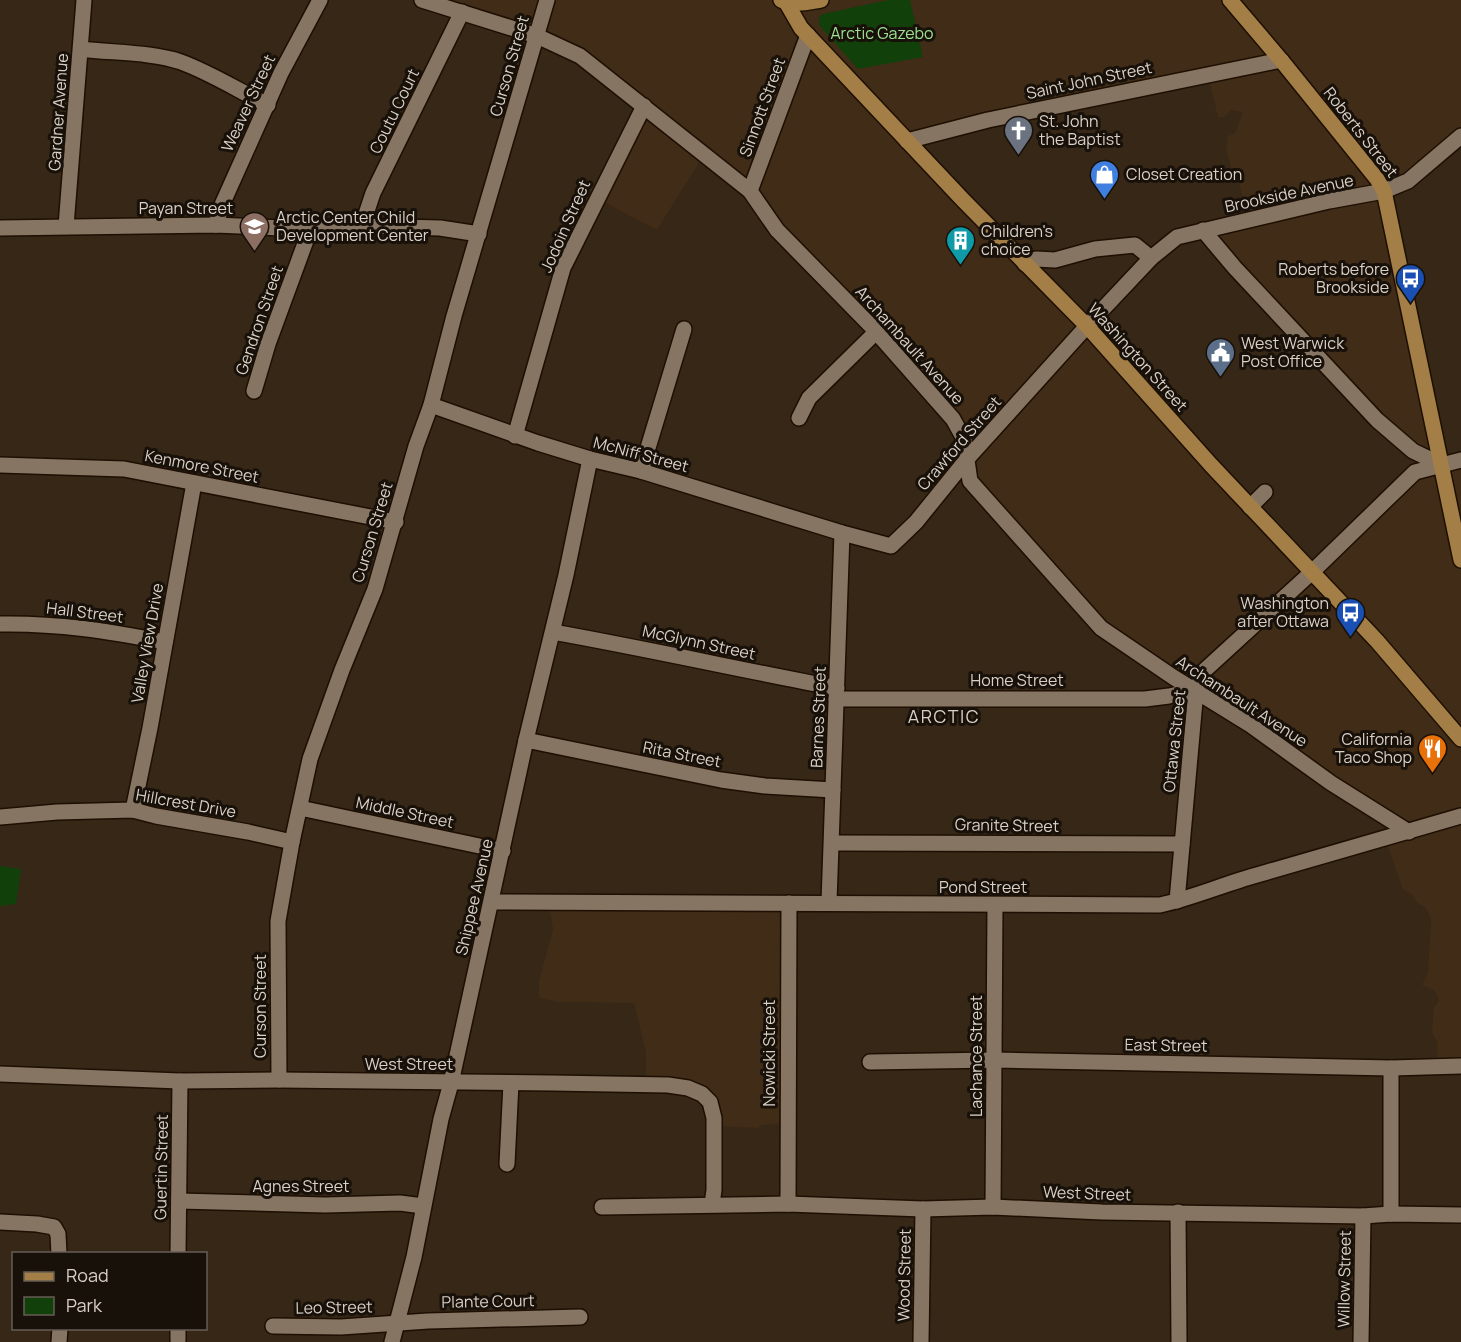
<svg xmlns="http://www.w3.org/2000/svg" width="1461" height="1342" font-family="Manrope,sans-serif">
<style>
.built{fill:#402c17;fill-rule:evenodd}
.green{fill:#12400a}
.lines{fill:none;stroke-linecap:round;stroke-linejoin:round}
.minor-casing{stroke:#1d0f02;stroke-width:18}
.major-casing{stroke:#1d0f02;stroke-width:18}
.minor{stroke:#877563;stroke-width:15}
.major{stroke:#a37e46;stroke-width:15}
.labels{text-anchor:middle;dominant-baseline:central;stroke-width:6;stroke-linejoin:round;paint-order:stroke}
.park-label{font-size:16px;fill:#9de192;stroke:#18110a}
.street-label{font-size:16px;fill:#d9d0c6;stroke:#18110a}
.poi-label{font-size:16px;fill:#d9d0c6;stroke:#18110a;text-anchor:start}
.neighbourhood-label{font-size:18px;letter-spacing:1.5px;fill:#d9d0c6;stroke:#18110a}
</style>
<rect width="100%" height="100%" fill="#362717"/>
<g class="built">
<path d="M425,0H1461V136L1426,163L1384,206L1435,457L1461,454V1065L1438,1064L1437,1042L1432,1033L1434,1007L1439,1001L1435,991L1422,985L1428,972L1431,919L1426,908L1416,902L1412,894L1403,890L1386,841L1402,831L1137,655L974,487L961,433L750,195L702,158L657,230L596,198L642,104L595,66ZM1208,76L1218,117H1224L1231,110L1243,112L1235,133L1228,136L1226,149L1234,178L1239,182L1247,215L1195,230L1424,468L1304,571L914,138Z"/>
<path d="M548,902H786L785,1123L762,1125L757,1128L714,1126L705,1097L646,1082V1053L634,1003L558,1002L539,998V981L553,929Z"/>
</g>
<g class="green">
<path d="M888,0H910L923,57L858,69L819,25V17L823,14Z"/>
<path d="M0,866L21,869L16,904L0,906Z"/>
</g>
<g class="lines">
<defs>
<g id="minor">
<path d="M422,0L537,36L580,56L750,191L777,230L871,326L953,419L964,439L970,481L1101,628L1173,677L1249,724L1331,783L1409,832"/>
<path d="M81,49C112,53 152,52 181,62C211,73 239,91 268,105"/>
<path d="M907,141L988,120L1281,60"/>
<path d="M750,191L808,35"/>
<path d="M216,225L221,207L281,73L320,0"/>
<path d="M66,226L84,0"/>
<path d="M362,226L373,193L462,12"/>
<path d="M0,228L216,225L281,228L362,226L440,228L479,234"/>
<path d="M1203,230L1235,268L1377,420L1413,451L1440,464"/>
<path d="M1025,264L1036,259L1055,260L1095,249L1135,245L1151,258"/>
<path d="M254,391L268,344L311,227"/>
<path d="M431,405L538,443L590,459L641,471L842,533L891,546L916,522L967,459L1087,326L1151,258L1177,237L1329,201L1384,191L1408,181L1461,136"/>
<path d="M799,418L809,398L876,332"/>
<path d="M515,436L563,268L644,106"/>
<path d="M0,465L124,469L396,522"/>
<path d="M641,471L684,329"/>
<path d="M1250,507L1265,492"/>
<path d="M0,624C58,623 108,631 165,642"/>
<path d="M553,632C648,649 742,670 837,688"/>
<path d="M836,699H1145L1169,696L1196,690"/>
<path d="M526,740L721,780L765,786L833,790"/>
<path d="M300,808L503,851"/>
<path d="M133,810L150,728L194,483"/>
<path d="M0,817L57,812L133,810L156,816L248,832L292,842"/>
<path d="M832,843L1182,844"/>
<path d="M1177,901L1196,690L1205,670L1312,572L1415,472L1461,460"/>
<path d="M492,902L1160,905C1193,898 1224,884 1257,875C1325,856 1393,836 1461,816"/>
<path d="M829,902L842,533"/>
<path d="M870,1062L995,1060L1391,1068L1461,1066"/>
<path d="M1391,1068V1214"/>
<path d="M0,1074L180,1081L279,1080L552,1083L668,1085L688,1088L702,1094L710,1102L714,1118V1190L712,1204"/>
<path d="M279,1080L278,921L292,842L310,759L342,670L375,589L416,446L431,405L454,316L547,0"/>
<path d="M507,1164L511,1083"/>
<path d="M179,1201L325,1205L400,1203L423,1206"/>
<path d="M788,1204L789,903"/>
<path d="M602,1207L788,1204L923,1209L993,1207L1102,1212L1363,1216L1391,1214L1461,1215"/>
<path d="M993,1207L995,905"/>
<path d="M1178,1212L1179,1342"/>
<path d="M0,1222L37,1224L54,1227L58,1234L59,1254"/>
<path d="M178,1254L180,1081"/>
<path d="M273,1326L341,1327L428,1321L580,1317"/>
<path d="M178,1328V1340"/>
<path d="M59,1342L60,1328"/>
<path d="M392,1342L414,1257L441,1119L451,1083L526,740L566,575L590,459"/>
<path d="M921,1342L923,1209"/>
<path d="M1361,1342L1363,1216"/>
</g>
<g id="major">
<path d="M781,0C793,6 808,2 821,0"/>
<path d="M1230,0L1281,60L1377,179L1384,191L1461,560"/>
<path d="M786,2L801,28L963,200L1087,326L1211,465L1377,641L1461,739"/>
</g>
</defs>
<use href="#minor" class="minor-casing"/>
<use href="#major" class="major-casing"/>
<use href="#minor" class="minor"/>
<use href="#major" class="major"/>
</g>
<defs>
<symbol id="church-pin" viewBox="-11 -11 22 30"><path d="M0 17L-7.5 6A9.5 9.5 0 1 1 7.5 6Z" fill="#6b7280" stroke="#18110a"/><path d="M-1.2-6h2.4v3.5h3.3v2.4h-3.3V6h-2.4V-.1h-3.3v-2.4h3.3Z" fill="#fff"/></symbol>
<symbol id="shop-pin" viewBox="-11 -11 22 30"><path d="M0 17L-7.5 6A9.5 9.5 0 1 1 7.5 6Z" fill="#3f7fe0" stroke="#18110a"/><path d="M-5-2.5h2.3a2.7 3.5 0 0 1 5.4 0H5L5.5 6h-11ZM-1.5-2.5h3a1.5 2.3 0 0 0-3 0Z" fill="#fff"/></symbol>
<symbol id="school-pin" viewBox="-11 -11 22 30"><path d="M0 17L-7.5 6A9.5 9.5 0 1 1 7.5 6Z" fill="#8d6e63" stroke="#18110a"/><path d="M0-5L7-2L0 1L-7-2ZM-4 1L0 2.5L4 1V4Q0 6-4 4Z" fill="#fff"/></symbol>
<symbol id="building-pin" viewBox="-11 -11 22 30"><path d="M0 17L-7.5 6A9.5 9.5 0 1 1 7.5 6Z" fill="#0f9aa8" stroke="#18110a"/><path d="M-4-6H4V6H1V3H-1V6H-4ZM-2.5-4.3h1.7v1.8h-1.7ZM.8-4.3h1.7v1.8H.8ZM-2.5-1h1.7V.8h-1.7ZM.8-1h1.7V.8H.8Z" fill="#fff"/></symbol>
<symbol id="bus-pin" viewBox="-11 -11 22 30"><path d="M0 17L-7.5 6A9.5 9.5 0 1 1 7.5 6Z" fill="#1a4fb4" stroke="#18110a"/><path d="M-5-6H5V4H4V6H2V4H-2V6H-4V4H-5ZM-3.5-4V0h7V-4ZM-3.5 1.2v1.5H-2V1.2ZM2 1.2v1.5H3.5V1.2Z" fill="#fff"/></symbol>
<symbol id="civic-pin" viewBox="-11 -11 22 30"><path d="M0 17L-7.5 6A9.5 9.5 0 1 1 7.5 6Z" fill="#5c6f8a" stroke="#18110a"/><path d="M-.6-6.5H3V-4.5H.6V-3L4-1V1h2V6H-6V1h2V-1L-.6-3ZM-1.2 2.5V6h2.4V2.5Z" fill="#fff"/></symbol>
<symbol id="restaurant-pin" viewBox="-11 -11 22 30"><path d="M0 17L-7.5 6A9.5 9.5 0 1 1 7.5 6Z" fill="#e8710a" stroke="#18110a"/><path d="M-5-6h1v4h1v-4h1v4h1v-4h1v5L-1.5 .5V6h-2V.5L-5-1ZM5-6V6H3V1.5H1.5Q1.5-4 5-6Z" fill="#fff"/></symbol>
</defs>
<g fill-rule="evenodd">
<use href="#church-pin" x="1002" y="114" width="33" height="45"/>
<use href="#shop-pin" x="1088" y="158" width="33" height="45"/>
<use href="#school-pin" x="238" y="210" width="33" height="45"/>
<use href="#building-pin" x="944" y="224" width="33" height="45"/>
<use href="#bus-pin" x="1394" y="262" width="33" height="45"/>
<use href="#civic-pin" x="1204" y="336" width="33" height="45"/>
<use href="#bus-pin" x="1334" y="596" width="33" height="45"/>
<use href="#restaurant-pin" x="1416" y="732" width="33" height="45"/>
</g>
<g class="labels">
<g class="park-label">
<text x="882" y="33">Arctic Gazebo</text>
</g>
<g class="street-label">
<text transform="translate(509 66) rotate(-74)">Curson Street</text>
<text transform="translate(1089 80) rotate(-12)">Saint John Street</text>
<text transform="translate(248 103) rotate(-65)">Weaver Street</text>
<text transform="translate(762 107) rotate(-70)">Sinnott Street</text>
<text transform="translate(394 111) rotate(-64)">Coutu Court</text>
<text transform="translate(58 112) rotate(-86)">Gardner Avenue</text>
<text transform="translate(1361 132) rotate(52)">Roberts Street</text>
<text transform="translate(1289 193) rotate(-12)">Brookside Avenue</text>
<text x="186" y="208">Payan Street</text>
<text transform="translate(565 226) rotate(-66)">Jodoin Street</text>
<text transform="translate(259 320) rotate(-71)">Gendron Street</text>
<text transform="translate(910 345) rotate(48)">Archambault Avenue</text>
<text transform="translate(1138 357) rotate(48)">Washington Street</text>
<text transform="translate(959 443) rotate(-49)">Crawford Street</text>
<text transform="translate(641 454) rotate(15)">McNiff Street</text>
<text transform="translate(202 466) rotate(11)">Kenmore Street</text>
<text transform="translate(372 532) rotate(-73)">Curson Street</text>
<text transform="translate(85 612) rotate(7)">Hall Street</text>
<text transform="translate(699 642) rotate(12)">McGlynn Street</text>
<text transform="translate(147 643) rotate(-80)">Valley View Drive</text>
<text x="1017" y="680">Home Street</text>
<text transform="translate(1242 701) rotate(33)">Archambault Avenue</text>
<text transform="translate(818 717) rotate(-88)">Barnes Street</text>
<text transform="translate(1174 741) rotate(-84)">Ottawa Street</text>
<text transform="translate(682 754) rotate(11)">Rita Street</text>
<text transform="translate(186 803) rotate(10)">Hillcrest Drive</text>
<text transform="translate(405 812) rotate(12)">Middle Street</text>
<text transform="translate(1007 825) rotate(1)">Granite Street</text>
<text x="983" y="887">Pond Street</text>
<text transform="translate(474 897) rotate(-77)">Shippee Avenue</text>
<text transform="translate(260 1006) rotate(-90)">Curson Street</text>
<text transform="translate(1166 1045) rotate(1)">East Street</text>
<text transform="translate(769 1053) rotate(-90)">Nowicki Street</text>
<text transform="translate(976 1056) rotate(-90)">Lachance Street</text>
<text x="409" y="1064">West Street</text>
<text transform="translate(161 1167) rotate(-89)">Guertin Street</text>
<text x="301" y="1186">Agnes Street</text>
<text transform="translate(1087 1193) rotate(2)">West Street</text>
<text transform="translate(904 1275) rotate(-89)">Wood Street</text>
<text transform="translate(1344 1279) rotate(-89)">Willow Street</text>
<text transform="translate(488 1301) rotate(-1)">Plante Court</text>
<text transform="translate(334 1307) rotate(-1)">Leo Street</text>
</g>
<g class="poi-label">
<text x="1039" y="121">St. John<tspan x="1039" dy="18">the Baptist</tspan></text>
<text x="1126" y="174">Closet Creation</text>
<text x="276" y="217">Arctic Center Child<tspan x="276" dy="18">Development Center</tspan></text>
<text x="981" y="231">Children's<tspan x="981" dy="18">choice</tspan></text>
<text x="1389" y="269" text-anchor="end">Roberts before<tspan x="1389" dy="18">Brookside</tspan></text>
<text x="1241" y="343">West Warwick<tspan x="1241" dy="18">Post Office</tspan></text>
<text x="1329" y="603" text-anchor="end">Washington<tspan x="1329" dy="18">after Ottawa</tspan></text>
<text x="1412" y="739" text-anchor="end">California<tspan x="1412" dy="18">Taco Shop</tspan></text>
</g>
<g class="neighbourhood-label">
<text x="944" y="716">ARCTIC</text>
</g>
</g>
<rect x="12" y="1252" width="195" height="78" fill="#18110a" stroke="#655d55" stroke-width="1.5"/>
<rect x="24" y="1272" width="30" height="9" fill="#a37e46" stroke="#655d55" stroke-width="1.5"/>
<text x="66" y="1282" font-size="18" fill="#d9d0c6">Road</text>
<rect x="24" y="1297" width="30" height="18" fill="#12400a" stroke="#655d55" stroke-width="1.5"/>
<text x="66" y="1312" font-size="18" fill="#d9d0c6">Park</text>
</svg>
